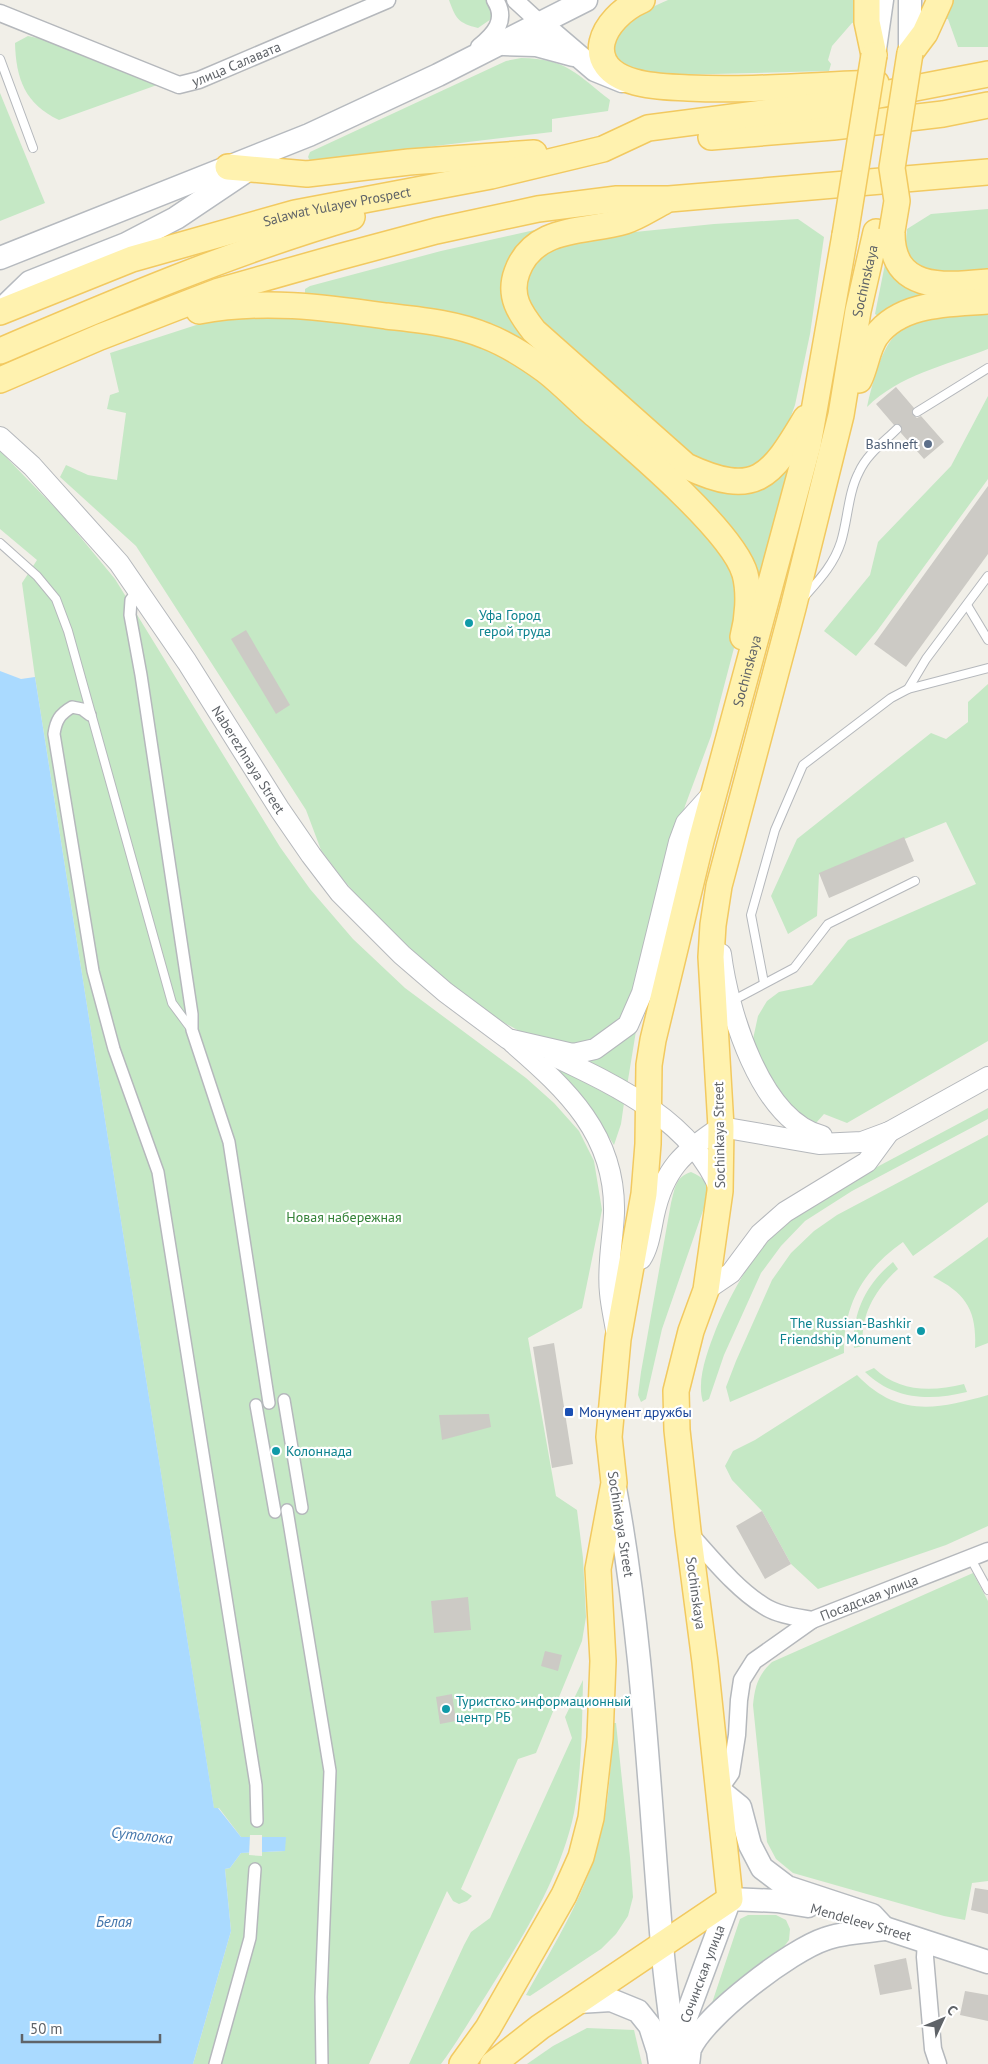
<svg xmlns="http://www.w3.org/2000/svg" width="988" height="2064" font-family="'PT Sans',sans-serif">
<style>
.green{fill:#c5e8c5}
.water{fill:#aadaff}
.pier{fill:#f1efe8}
.building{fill:#cccac5}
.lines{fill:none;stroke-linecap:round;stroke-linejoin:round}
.service-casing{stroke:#b5b8bc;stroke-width:10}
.pedestrian-casing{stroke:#b5b8bc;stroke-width:14}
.minor-casing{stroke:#b5b8bc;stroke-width:19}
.tertiary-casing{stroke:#b5b8bc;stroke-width:22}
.secondary-casing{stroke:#b6babf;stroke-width:25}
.primary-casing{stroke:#f2c960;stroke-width:28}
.service{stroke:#fff;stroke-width:8}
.pedestrian{stroke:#fff;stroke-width:11}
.minor{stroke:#fff;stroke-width:16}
.tertiary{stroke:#fff;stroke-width:20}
.secondary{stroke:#fff;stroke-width:22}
.primary{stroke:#fff2af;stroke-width:25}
.primary-bridge-casing{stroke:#f2c960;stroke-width:28;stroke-linecap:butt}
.primary-bridge{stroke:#fff2af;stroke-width:25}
.service-dot{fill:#5c6f8a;stroke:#fff;stroke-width:2}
.culture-dot{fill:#0f9aa8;stroke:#fff;stroke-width:2}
.transit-dot{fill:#1a4fb4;stroke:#fff;stroke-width:2}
.labels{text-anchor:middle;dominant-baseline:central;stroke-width:4.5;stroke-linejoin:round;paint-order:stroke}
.street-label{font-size:14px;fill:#5f6368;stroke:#fff}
.service-label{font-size:14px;fill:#4e5e75;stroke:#fff;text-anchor:end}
.culture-label{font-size:14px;fill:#0d838f;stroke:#fff;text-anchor:start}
.park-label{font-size:14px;fill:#348238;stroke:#fff}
.transit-label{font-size:14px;fill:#164399;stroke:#fff;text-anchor:start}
.water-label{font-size:15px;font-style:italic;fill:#4174aa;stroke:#fff}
</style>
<rect width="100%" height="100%" fill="#f1efe8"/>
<g class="green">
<path d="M449,0H489L494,17L478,28C458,23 456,19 449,0Z"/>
<path d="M668,0H857L856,22L852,23L832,46L828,60L831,64L829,71L673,75C646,74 589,65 624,26C635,13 653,7 668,0Z"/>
<path d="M952,0H988V47H958L948,19H944Z"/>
<path d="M28,36L42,39L157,85L59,120C25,104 16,79 15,43Z"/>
<path d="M521,58C568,59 576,74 610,100L608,111L552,119V132L310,161L308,157L310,152L506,61Z"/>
<path d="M0,93L45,203L0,221Z"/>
<path d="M988,209V269C958,273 925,279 905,252L907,229L931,214Z"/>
<path d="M798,219L824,237L810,334L795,405L783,438L756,466L739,471L718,469L693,457L565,346L528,307L524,280L528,268L549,246L625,233L714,224Z"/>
<path d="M539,229C509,250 488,286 511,321C516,328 523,335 529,341L525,345L305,293V289L310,286L441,251Z"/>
<path d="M885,264L901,283L921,295L895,304L878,316L875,314Z"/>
<path d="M988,309V349C947,365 899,375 867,407C888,317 902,320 988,309Z"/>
<path d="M272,310L447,333L484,344L539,378L698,524L737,576L740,625L711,736L685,806L661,894L625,1014L595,1039L576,1045L521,1032L490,1015L443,978L374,916L342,878L321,850L306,810L136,546L60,477L66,465L88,475L117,480L126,413L107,409L110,395L119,392L110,353L227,315Z"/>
<path d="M988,396V479L877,631L856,656L824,631L870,575L878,542L951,466Z"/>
<path d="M0,451L63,516L115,579L280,847L310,889L353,939L405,988L526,1078L554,1103L579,1131L594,1161L602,1210L582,1308L528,1338L556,1496L577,1510L583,1558L586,1617L582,1641L536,1753L518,1759L461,1889L472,1896L467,1901L459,1904L453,1901L447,1891L369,2064H193L231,1931L225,1869L230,1868L241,1853L285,1851V1837H241L219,1808L214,1809L35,677L22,583L37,560L0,529Z"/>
<path d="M793,462L757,594L675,469C686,475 698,483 709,488C740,502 774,487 793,462Z"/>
<path d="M988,684V1041L847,1123L824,1114L816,1123L792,1109L760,1060L753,1039L758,1016L767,1001L779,992L812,985L848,940L976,884L946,822L819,874L817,916L788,934L771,896L797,839L931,733L946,739L968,722V702Z"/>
<path d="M636,1031L627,1086L580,1062L616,1045Z"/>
<path d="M549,1064L624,1103L621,1124L614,1145L592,1110Z"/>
<path d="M988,1108V1119L852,1191L805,1221L781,1246L761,1273L724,1355L709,1399L703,1402C696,1380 708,1350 716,1329C730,1296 746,1265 771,1238C800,1207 840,1187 877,1167C914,1147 951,1128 988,1108Z"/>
<path d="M988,1135V1202L913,1256L903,1242C864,1269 843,1305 844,1353L730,1402L726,1387L736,1361L772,1280L791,1253L814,1231L837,1215Z"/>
<path d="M691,1172C708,1180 709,1184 706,1202L662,1329L646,1399L641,1402L638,1395L641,1372L671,1203C675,1189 675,1177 691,1172Z"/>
<path d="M988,1237V1343L975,1348C977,1311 966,1293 933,1277Z"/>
<path d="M893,1262L898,1269C875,1290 860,1315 863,1346L854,1348C852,1313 866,1284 893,1262Z"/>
<path d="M874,1368C899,1392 931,1392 964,1384L967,1392C930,1401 894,1400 865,1372Z"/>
<path d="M857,1375C897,1417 936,1410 988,1395V1526L946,1545L818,1589L791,1564L762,1511L732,1480L725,1466L733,1451L755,1440Z"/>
<path d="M973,1573L988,1601V1881L972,1883L965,1920L944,1916L793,1873L776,1859L767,1842L753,1705C755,1686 758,1675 772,1662Z"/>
<path d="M583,1680C582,1724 582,1769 574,1813C560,1880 519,1943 483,2000C469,2021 456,2044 441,2064H409L464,1945L471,1932L490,1918L572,1738L565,1717Z"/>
<path d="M613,1723H616L630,1857L633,1897L628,1916L616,1934L601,1949L530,1996L526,1995C555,1943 588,1891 601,1833C610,1797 611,1760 613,1723Z"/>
<path d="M748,1915H776L786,1920L790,1929L789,1940L783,1948L762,1962L714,2006L712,2003L740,1919Z"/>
<path d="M587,2028L634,2030L642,2064H527L553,2046Z"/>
</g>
<path class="water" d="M0,671L21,679L35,677L214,1808H218L241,1837H286L285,1851L241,1853L230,1868L225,1869L231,1931L193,2064H0Z"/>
<path class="pier" d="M250,1835H262V1856L249,1855Z"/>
<g class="building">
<path d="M896,387L914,408L913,415L917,418L921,416L944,442L924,459L901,433V426L894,425L876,404Z"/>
<path d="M988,486V554L906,667L874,644Z"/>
<path d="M246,630L290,705L276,714L231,639Z"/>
<path d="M904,837L914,861L829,898L819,873Z"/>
<path d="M554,1343L573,1464L552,1468L533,1347Z"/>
<path d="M489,1414L491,1427L442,1440L439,1415Z"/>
<path d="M762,1511L791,1564L765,1579L736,1526Z"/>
<path d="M468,1597L471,1630L434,1633L431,1601Z"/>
<path d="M545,1651L562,1655L558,1671L541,1666Z"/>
<path d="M452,1694L456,1721L440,1724L436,1697Z"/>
<path d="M975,1888L988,1890V1914L971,1910Z"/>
<path d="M906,1958L912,1989L880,1995L874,1965Z"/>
<path d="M965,1991L988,1995V2021L960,2015Z"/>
</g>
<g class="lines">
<defs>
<g id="service">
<path d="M0,59L33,148"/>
<path d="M917,412L988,368"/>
<path d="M0,543L37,576L56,599L68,631L172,1003L192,1030"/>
<path d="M805,596C820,579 834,564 841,542C848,519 848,493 859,472C867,454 884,442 897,429"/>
<path d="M967,605L988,640"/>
<path d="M908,689L926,659L988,576"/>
<path d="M764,983L751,915L775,830L803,765L891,698L908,689L988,668"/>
<path d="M732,1001L794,968L828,924L915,881"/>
<path d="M971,1559L988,1590"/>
</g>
<g id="pedestrian">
<path d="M139,590L131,600L130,615L141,675L192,1014V1030L229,1142L269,1403"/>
<path d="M90,715L82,709L72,707C60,714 56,720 54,734L93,971L114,1049L158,1172L256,1785L257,1821"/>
<path d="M284,1400L302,1508"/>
<path d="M256,1405L275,1512"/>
<path d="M287,1510L330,1771L321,1997L322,2064"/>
<path d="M215,2064L250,1938L255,1869"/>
</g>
<g id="minor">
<path d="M515,0L540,23"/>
<path id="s1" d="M0,13L179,85L199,80L387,0"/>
<path d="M479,47C494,35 508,20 495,0"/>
<path id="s2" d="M688,1532C711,1557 735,1588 764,1606C778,1615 796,1617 812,1620L988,1551"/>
<path d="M719,1790L731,1773L737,1735L739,1700L742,1680L754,1661L812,1620"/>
<path d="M926,1941L925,1957L933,2049L938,2064"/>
</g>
<g id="tertiary">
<path id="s3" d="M0,437L32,466L119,563L187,662L280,810L311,855L340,893L402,955L445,992L508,1039L573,1054L595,1049L628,1025L642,993L679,842L686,823L714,792"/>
<path d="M721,954C728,1010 760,1120 822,1136"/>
<path d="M513,1043C567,1090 616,1135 614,1213C613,1239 607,1266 610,1293C611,1305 614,1318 616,1330"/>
<path d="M554,1056C617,1086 692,1121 720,1190"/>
<path d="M641,1259C649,1247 651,1229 654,1215C664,1169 683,1152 721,1127L819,1144L862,1142L889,1132L988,1077"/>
<path d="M706,1290L731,1273L760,1234L785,1212L867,1162L889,1132"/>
</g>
<g id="secondary">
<path d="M910,0V53"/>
<path d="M540,23L595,70L622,81"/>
<path d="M504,44L536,45L573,55"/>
<path d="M875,49L882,0"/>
<path d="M0,258L309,135L438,75L586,0"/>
<path d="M1,310L30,282L126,244L176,218L249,169"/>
<path d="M615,1488C643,1638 649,1792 662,1944C665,1984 672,2024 675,2064"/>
<path d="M872,1924L988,1962"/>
<path d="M578,2002L611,2000L638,2011L650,2026L658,2051L660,2064"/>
<path id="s4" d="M675,2047L730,1899L777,1901L808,1906"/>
<path d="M688,2064C689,2059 689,2053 690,2049C704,2016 791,1950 825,1939C843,1932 866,1932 885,1929L872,1915L787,1887L762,1868L750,1845L740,1807L719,1790"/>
</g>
<g id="primary">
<path d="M642,0C601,18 579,67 635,82C652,87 671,87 688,88C751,91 813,85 876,83"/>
<path d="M867,0V22L874,55"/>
<path d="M910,53L925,33L940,0"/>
<path d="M711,137L833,127L943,114L988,105"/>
<path d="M228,167L307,174L409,162L534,153"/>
<path d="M663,202C651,208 638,217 625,221C586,233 534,225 517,272C508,296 520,313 534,331L686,466C756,499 771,477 806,418"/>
<path d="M892,231C891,292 944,286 988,282"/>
<path d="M199,311C263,299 323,307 386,316C420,320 455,323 486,336C507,344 527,357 545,370C562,383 577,399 593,413C629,444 733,531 745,574C750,593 748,618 743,637"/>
<path id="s5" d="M0,312L132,259L295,213L491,176L603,149L648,128L832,104L988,74"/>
<path d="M0,351C115,302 232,252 352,217"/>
<path d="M0,380L100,337L219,291L339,257L436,231L538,209L617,199H669L988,172"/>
<path d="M859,380C866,366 867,349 876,336C901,302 950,304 988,301"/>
<path id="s6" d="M462,2064L488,2028L564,1895L581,1857L591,1818L600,1738L603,1661L598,1569L614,1483L609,1437L618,1339L644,1194L648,1144L649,1065L653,1040L701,841L808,445L845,235"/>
<path id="s7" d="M493,2064L540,2027L730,1899L705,1662L688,1531L677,1430L676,1391L691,1331L706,1290L720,1191L721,1127L711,957L713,925L719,886L793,608L841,415L858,311L876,232"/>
</g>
</defs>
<use href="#service" class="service-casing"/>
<use href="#pedestrian" class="pedestrian-casing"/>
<use href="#minor" class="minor-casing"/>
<use href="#tertiary" class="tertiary-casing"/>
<use href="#secondary" class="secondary-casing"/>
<use href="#primary" class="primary-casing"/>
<use href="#service" class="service"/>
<use href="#pedestrian" class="pedestrian"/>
<use href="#minor" class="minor"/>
<use href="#tertiary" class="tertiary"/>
<use href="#secondary" class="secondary"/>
<use href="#primary" class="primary"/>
<defs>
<g id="primary-bridge">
<path d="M892,231L897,201L892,168L910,53"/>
<path d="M845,235L874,55"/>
</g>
</defs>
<use href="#primary-bridge" class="primary-bridge-casing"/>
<use href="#primary-bridge" class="primary-bridge"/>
</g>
<circle class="service-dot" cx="928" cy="444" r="5"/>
<g class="culture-dot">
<circle cx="469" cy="623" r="5"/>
<circle cx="921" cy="1331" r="5"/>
<circle cx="276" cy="1451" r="5"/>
<circle cx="446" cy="1709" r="5"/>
</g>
<rect class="transit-dot" x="564" y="1407" width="10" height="10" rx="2.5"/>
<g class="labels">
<g class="street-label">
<text stroke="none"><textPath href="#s1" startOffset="254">улица Салавата</textPath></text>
<text stroke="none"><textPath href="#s5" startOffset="354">Salawat Yulayev Prospect</textPath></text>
<text stroke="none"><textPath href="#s7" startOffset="1934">Sochinskaya</textPath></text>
<text stroke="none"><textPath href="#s6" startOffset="1444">Sochinskaya</textPath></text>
<text stroke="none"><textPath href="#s3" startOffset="409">Naberezhnaya Street</textPath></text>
<text transform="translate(719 1135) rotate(-91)">Sochinkaya Street</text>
<text transform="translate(621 1524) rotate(81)">Sochinkaya Street</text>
<text transform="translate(696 1593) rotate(82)">Sochinskaya</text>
<text stroke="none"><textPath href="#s2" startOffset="218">Посадская улица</textPath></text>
<text transform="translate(861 1922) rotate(16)">Mendeleev Street</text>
<text stroke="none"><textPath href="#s4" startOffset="78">Сочинская улица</textPath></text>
</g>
<g class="service-label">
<text x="918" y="444">Bashneft</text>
</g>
<g class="culture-label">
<text x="479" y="615">Уфа Город<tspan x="479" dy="16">герой труда</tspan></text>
<text x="911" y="1323" text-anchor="end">The Russian-Bashkir<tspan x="911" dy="16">Friendship Monument</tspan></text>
<text x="286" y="1451">Колоннада</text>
<text x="456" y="1701">Туристско-информационный<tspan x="456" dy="16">центр РБ</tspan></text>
</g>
<g class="park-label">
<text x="344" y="1217">Новая набережная</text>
</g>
<g class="transit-label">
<text x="579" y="1412">Монумент дружбы</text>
</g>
<g class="water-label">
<text transform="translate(142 1835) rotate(6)">Сутолока</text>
<text x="114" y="1921">Белая</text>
</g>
</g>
<g transform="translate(943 2019) rotate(46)" stroke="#ffffff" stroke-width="4" paint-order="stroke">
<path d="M0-4L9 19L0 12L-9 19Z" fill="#5f6368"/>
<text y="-8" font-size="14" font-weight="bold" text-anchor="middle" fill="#5f6368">С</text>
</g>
<path d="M22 2034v8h138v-8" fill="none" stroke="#5f6368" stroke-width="2.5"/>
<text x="30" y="2034" font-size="15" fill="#5f6368" stroke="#ffffff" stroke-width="4" paint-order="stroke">50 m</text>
</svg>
